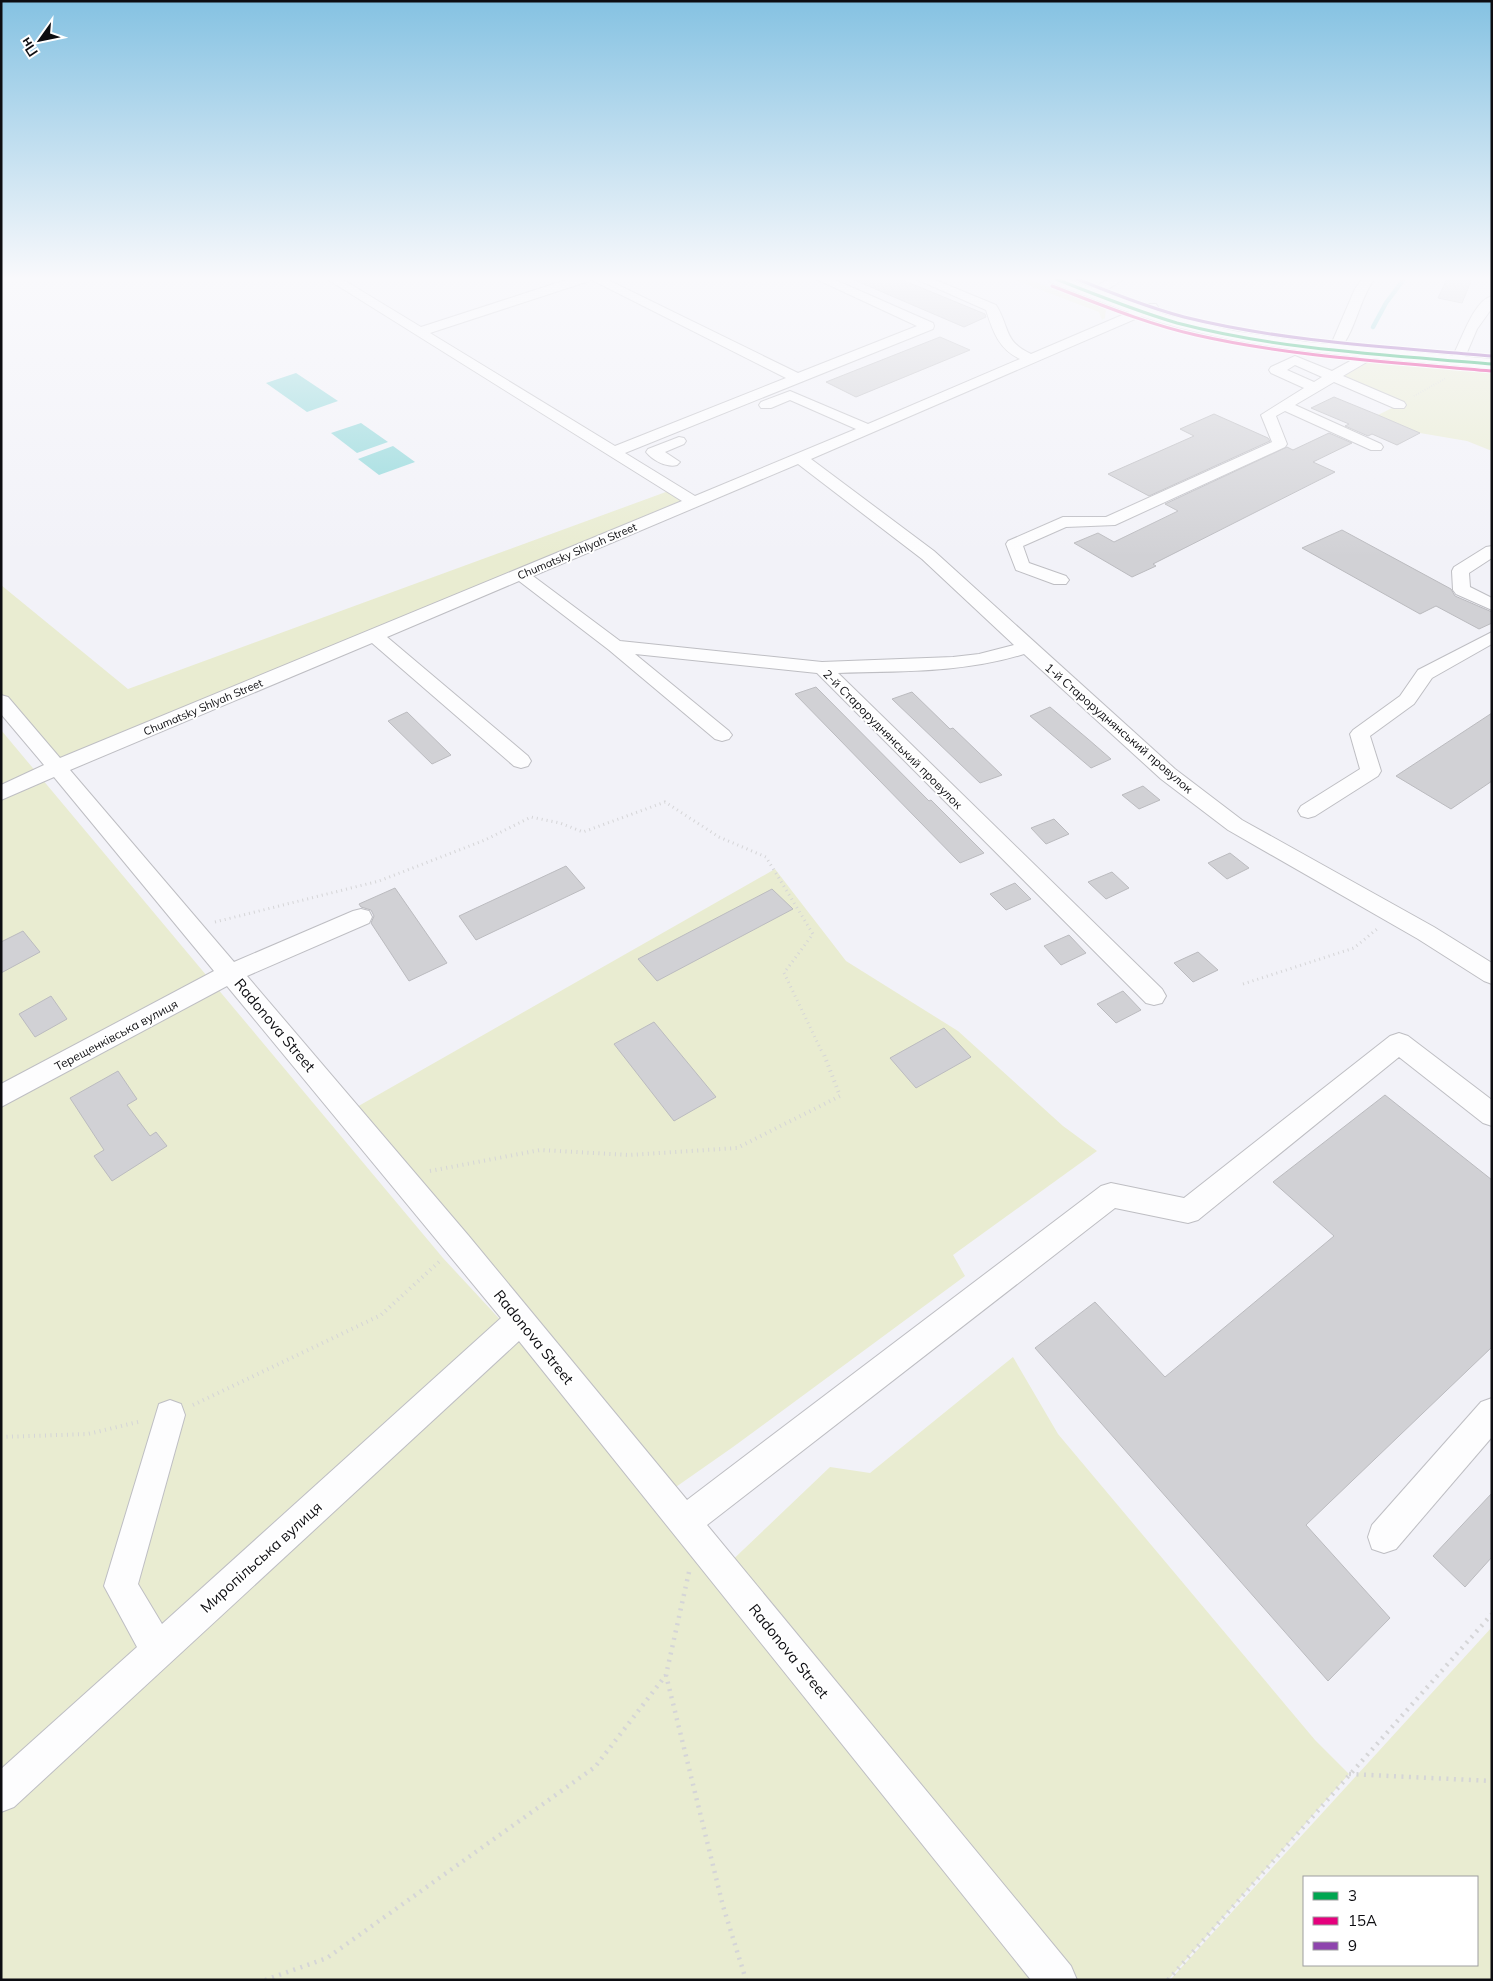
<svg xmlns="http://www.w3.org/2000/svg" width="1493" height="1981" font-family="Mulish,sans-serif">
<style>
.green{fill:#e9ecd1;fill-rule:evenodd}
.water{fill:#91d8da}
.lines{fill:none;stroke-linecap:round;stroke-linejoin:round}
.stream{stroke:#91d8da;stroke-width:4.5}
.building{fill:#d1d1d5;stroke:#bbbbbf}
.minor-casing{stroke:#bebec3;stroke-width:2}
.major-casing{stroke:#bebec3;stroke-width:2}
.path-far3{stroke:#d5d5d7;stroke-width:2;stroke-dasharray:0.5 2;stroke-linecap:butt}
.path-far2{stroke:#d5d5d7;stroke-width:3;stroke-dasharray:1 4;stroke-linecap:butt}
.path-far1{stroke:#d5d5d7;stroke-width:4;stroke-dasharray:1 4.5;stroke-linecap:butt}
.path{stroke:#d5d5d7;stroke-width:4.5;stroke-dasharray:2 5.5;stroke-linecap:butt}
.minor{fill:#fdfdfe;fill-rule:evenodd}
.major{fill:#fdfdfe;fill-rule:evenodd}
.bus-1-casing{stroke:#fff;stroke-width:5}
.bus-2-casing{stroke:#fff;stroke-width:5}
.bus-3-casing{stroke:#fff;stroke-width:5}
.bus-1{stroke:#00a651;stroke-width:3}
.bus-2{stroke:#e5007d;stroke-width:3}
.bus-3{stroke:#8e44ad;stroke-width:3}
.labels{text-anchor:middle;dominant-baseline:central;stroke-width:4;stroke-linejoin:round;paint-order:stroke}
.far-street-label{font-size:11px;fill:#0d0d11;stroke:#fff}
.street-label{font-size:12px;fill:#0d0d11;stroke:#fff}
.near-street-label{font-size:15px;fill:#0d0d11;stroke:#fff}
</style>
<rect width="100%" height="100%" fill="#f2f2f8"/>
<g class="green">
<path d="M1012,279H1028L1101,306L1106,310L1105,318L1102,320L1099,312Z"/>
<path d="M1364,359L1492,369V451L1467,441L1420,433L1378,415L1398,405L1332,377Z"/>
<path d="M674,489L694,502L58,767L1,701V585L128,689Z"/>
<path d="M1,730L443,1258L655,1487L348,1112L775,869L846,961L958,1031L1063,1126L1097,1151L953,1255L965,1276L733,1447L663,1496L723,1569L830,1467L870,1473L1013,1357L1058,1434L1315,1740L1349,1774L1168,1980H1Z"/>
<path d="M1492,1627V1980H1170ZM1477,1877V1965H1304V1877Z"/>
</g>
<g class="water">
<path d="M296,373L338,401L307,412L266,383Z"/>
<path d="M361,423L388,442L357,453L331,433Z"/>
<path d="M393,446L415,462L379,475L358,459Z"/>
</g>
<g class="lines">
<path class="stream" d="M1373,327L1386,303L1404,279"/>
</g>
<g class="building">
<path d="M852,279H900L985,314L986,317L964,327Z"/>
<path d="M1447,279H1472L1462,303L1438,298Z"/>
<path d="M940,337L970,350L856,397L826,382Z"/>
<path d="M1334,397L1378,415L1420,433L1397,445L1372,434L1368,436L1345,426L1349,424L1311,408Z"/>
<path d="M1214,414L1268,438L1270,441L1149,496L1108,474L1194,436L1180,429Z"/>
<path d="M1329,433L1352,443L1313,462L1335,472L1153,564L1156,566L1132,577L1074,543L1098,533L1114,542L1178,511L1165,504L1287,447L1293,450Z"/>
<path d="M1342,530L1451,589L1455,596L1492,612V623L1479,629L1436,606L1420,614L1302,548Z"/>
<path d="M816,687L929,801L931,800L984,853L960,863L795,694Z"/>
<path d="M912,692L950,729L953,728L1002,775L980,783L892,699Z"/>
<path d="M1050,707L1088,739L1111,759L1091,768L1030,716Z"/>
<path d="M407,712L451,755L432,764L388,721Z"/>
<path d="M1492,713V781L1451,809L1396,776Z"/>
<path d="M1143,786L1160,800L1139,809L1122,795Z"/>
<path d="M1054,819L1069,834L1046,844L1031,828Z"/>
<path d="M1230,853L1249,868L1227,879L1208,863Z"/>
<path d="M566,866L585,888L476,940L459,916Z"/>
<path d="M1112,872L1129,888L1106,899L1088,882Z"/>
<path d="M1015,883L1031,899L1006,910L990,894Z"/>
<path d="M395,888L447,963L409,981L371,923L374,916L371,910L361,907L359,904Z"/>
<path d="M772,889L793,909L657,981L638,959Z"/>
<path d="M23,931L40,952L1,973V942Z"/>
<path d="M1069,935L1086,953L1061,965L1044,946Z"/>
<path d="M1198,952L1218,970L1193,982L1174,963Z"/>
<path d="M1123,991L1141,1010L1116,1023L1097,1004Z"/>
<path d="M51,996L67,1019L35,1037L19,1014Z"/>
<path d="M654,1022L716,1097L674,1121L614,1044Z"/>
<path d="M944,1028L971,1057L916,1088L890,1058Z"/>
<path d="M118,1071L137,1099L127,1105L150,1136L156,1132L167,1146L112,1181L94,1156L104,1150L70,1098Z"/>
<path d="M1385,1095L1492,1180V1347L1306,1525L1390,1618L1328,1681L1035,1348L1095,1302L1165,1377L1334,1236L1273,1182Z"/>
<path d="M1492,1493V1557L1465,1587L1433,1556Z"/>
</g>
<g class="lines">
<defs>
<g id="minor">
<path d="M327,279H342L421,327L569,279H588L586,282L430,333L615,446L786,378L590,279H606L798,373L917,326L816,279H833L933,323L934,326L933,329L625,453L695,496L856,429L790,400L771,408H761L759,405L761,402L790,391L868,424L1020,359C999,349 993,332 986,310L916,279H933L996,305C1010,327 1003,341 1031,354L1148,304H1156L1158,307L1156,310L811,459L934,551L1175,769L1242,820L1434,927L1492,963V984L1484,981L1418,939L1228,830L1161,779L1024,654C964,673 900,671 838,673L1162,989L1166,996L1162,1003L1154,1005L1146,1003L817,673L635,654L729,731L732,735L729,739L722,741L715,739L609,650L519,581L387,637L528,756L531,761L528,766L521,768L514,766L372,643L70,770L234,962L353,911L361,909L369,911L372,917L369,923L247,976L468,1235L687,1500L1101,1186L1111,1183L1184,1198L1390,1036L1399,1033L1408,1036L1492,1100V1126L1483,1123L1399,1057L1198,1220L1188,1223L1115,1208L707,1525L1071,1966L1077,1980H1031L519,1341L14,1807L1,1812V1769L137,1647L104,1586L159,1404L170,1400L181,1404L185,1415L138,1584L162,1624L501,1318L227,986L1,1107V1084L214,971L54,777L1,800V785L44,765L1,714V695L8,697L60,758L682,501ZM798,464L922,559L1014,645L979,654L953,657L822,662L620,641L533,576Z"/>
<path d="M1109,279H1124L1097,296H1089L1087,293L1089,290Z"/>
<path d="M1362,279H1374C1359,301 1356,329 1340,349H1330L1328,346L1333,340L1355,289Z"/>
<path d="M1492,296V308L1477,329L1462,364H1452L1450,361C1460,346 1472,301 1492,296Z"/>
<path d="M1372,349L1377,350L1379,353L1377,356L1343,376L1404,402L1406,405L1404,408H1394L1334,382L1295,405L1381,444L1383,447L1381,450H1371L1285,411L1276,416L1287,444L1285,447L1115,525L1066,527L1023,546L1029,563L1066,576L1069,580L1066,584H1054L1016,570L1006,544L1008,541L1063,517H1106L1272,442L1261,415L1304,388L1271,373L1269,370L1271,367L1295,356L1332,371ZM1295,365L1322,377L1314,382L1287,370Z"/>
<path d="M679,437L684,438L686,441L684,444L665,452L680,462L677,465C667,468 652,460 646,452L648,449Z"/>
<path d="M1492,546V558L1469,573L1470,587L1492,598V610L1456,594L1453,590L1452,571L1454,567L1486,547Z"/>
<path d="M1492,632V644L1432,678L1414,704L1370,736L1381,771L1378,776L1315,816L1308,818L1301,816L1298,811L1301,806L1360,769L1350,734L1353,730L1400,696L1418,670Z"/>
<path d="M1492,1398V1437L1396,1549L1384,1553L1372,1549L1368,1537L1372,1525L1481,1402Z"/>
</g>
<path id="major" d="M1048,279H1068L1167,315L1234,331L1307,342L1492,359V369C1394,359 1294,355 1197,332C1147,321 1099,301 1050,282Z"/>
</defs>
<use href="#minor" class="minor-casing"/>
<use href="#major" class="major-casing"/>
<path class="path-far3" d="M1414,396L1446,378"/>
<g class="path-far2">
<path d="M215,922L379,881L485,840L531,817L560,823L583,832L665,802L719,837L766,857L813,934L784,973L823,1054"/>
<path d="M1243,984L1354,948L1377,929"/>
</g>
<g class="path-far1">
<path d="M430,1171L540,1150L629,1155L737,1148L840,1096L823,1052"/>
<path d="M193,1405L381,1315L440,1261"/>
<path d="M1,1437L88,1434L142,1421"/>
</g>
<g class="path">
<path d="M689,1572L666,1675L723,1906L746,1980"/>
<path d="M1349,1774L1492,1781"/>
<path d="M265,1980L327,1958L595,1767L666,1675"/>
<path d="M1168,1980L1492,1614"/>
</g>
<use href="#minor" class="minor"/>
<use href="#major" class="major"/>
<defs>
<path id="bus-1" d="M1056,279C1096,295 1136,311 1177,323C1280,350 1387,355 1492,364"/>
<path id="bus-2" d="M1052,286C1099,304 1147,324 1196,335C1293,357 1392,362 1491,371"/>
<path id="bus-3" d="M1077,279C1112,293 1147,307 1184,317C1285,342 1389,347 1492,356"/>
</defs>
<use href="#bus-1" class="bus-1-casing"/>
<use href="#bus-2" class="bus-2-casing"/>
<use href="#bus-3" class="bus-3-casing"/>
<use href="#bus-1" class="bus-1"/>
<use href="#bus-2" class="bus-2"/>
<use href="#bus-3" class="bus-3"/>
</g>
<linearGradient id="sky" x2="0" y2="1"><stop stop-color="#85c2e2"/><stop offset="0.5" stop-color="#f9f9fc"/><stop offset="1" stop-color="#f9f9fc" stop-opacity="0"/></linearGradient>
<rect width="1493" height="557" fill="url(#sky)"/>
<g class="labels">
<g class="far-street-label">
<text transform="translate(577 551) rotate(-23)">Chumatsky Shlyah Street</text>
<text transform="translate(203 707) rotate(-23)">Chumatsky Shlyah Street</text>
</g>
<g class="street-label">
<text transform="translate(1119 728) rotate(41)">1-й Староруднянський провулок</text>
<text transform="translate(893 739) rotate(45)">2-й Староруднянський провулок</text>
<text transform="translate(116 1035) rotate(-28)">Терещенківська вулиця</text>
</g>
<g class="near-street-label">
<text transform="translate(275 1025) rotate(50)">Radonova Street</text>
<text transform="translate(534 1337) rotate(51)">Radonova Street</text>
<text transform="translate(261 1557) rotate(-42)">Миропільська вулиця</text>
<text transform="translate(789 1651) rotate(51)">Radonova Street</text>
</g>
</g>
<rect width="1493" height="1981" fill="none" stroke="#0d0d11" stroke-width="5"/>
<rect x="1303" y="1876" width="175" height="90" fill="#ffffff" stroke="#9e9ea0"/>
<rect x="1313" y="1892" width="25" height="8" fill="#00a651" stroke="#9e9ea0"/>
<text x="1348" y="1901" font-size="15" fill="#0d0d11">3</text>
<rect x="1313" y="1917" width="25" height="8" fill="#e5007d" stroke="#9e9ea0"/>
<text x="1348" y="1926" font-size="15" fill="#0d0d11">15A</text>
<rect x="1313" y="1942" width="25" height="8" fill="#8e44ad" stroke="#9e9ea0"/>
<text x="1348" y="1951" font-size="15" fill="#0d0d11">9</text>
<g transform="translate(40 40) rotate(237)" stroke="#ffffff" stroke-width="4" paint-order="stroke">
<path d="M0-4L9 19L0 12L-9 19Z" fill="#0d0d11"/>
<text y="-8" font-size="14" font-weight="bold" text-anchor="middle" fill="#0d0d11">Пн</text>
</g>
</svg>
